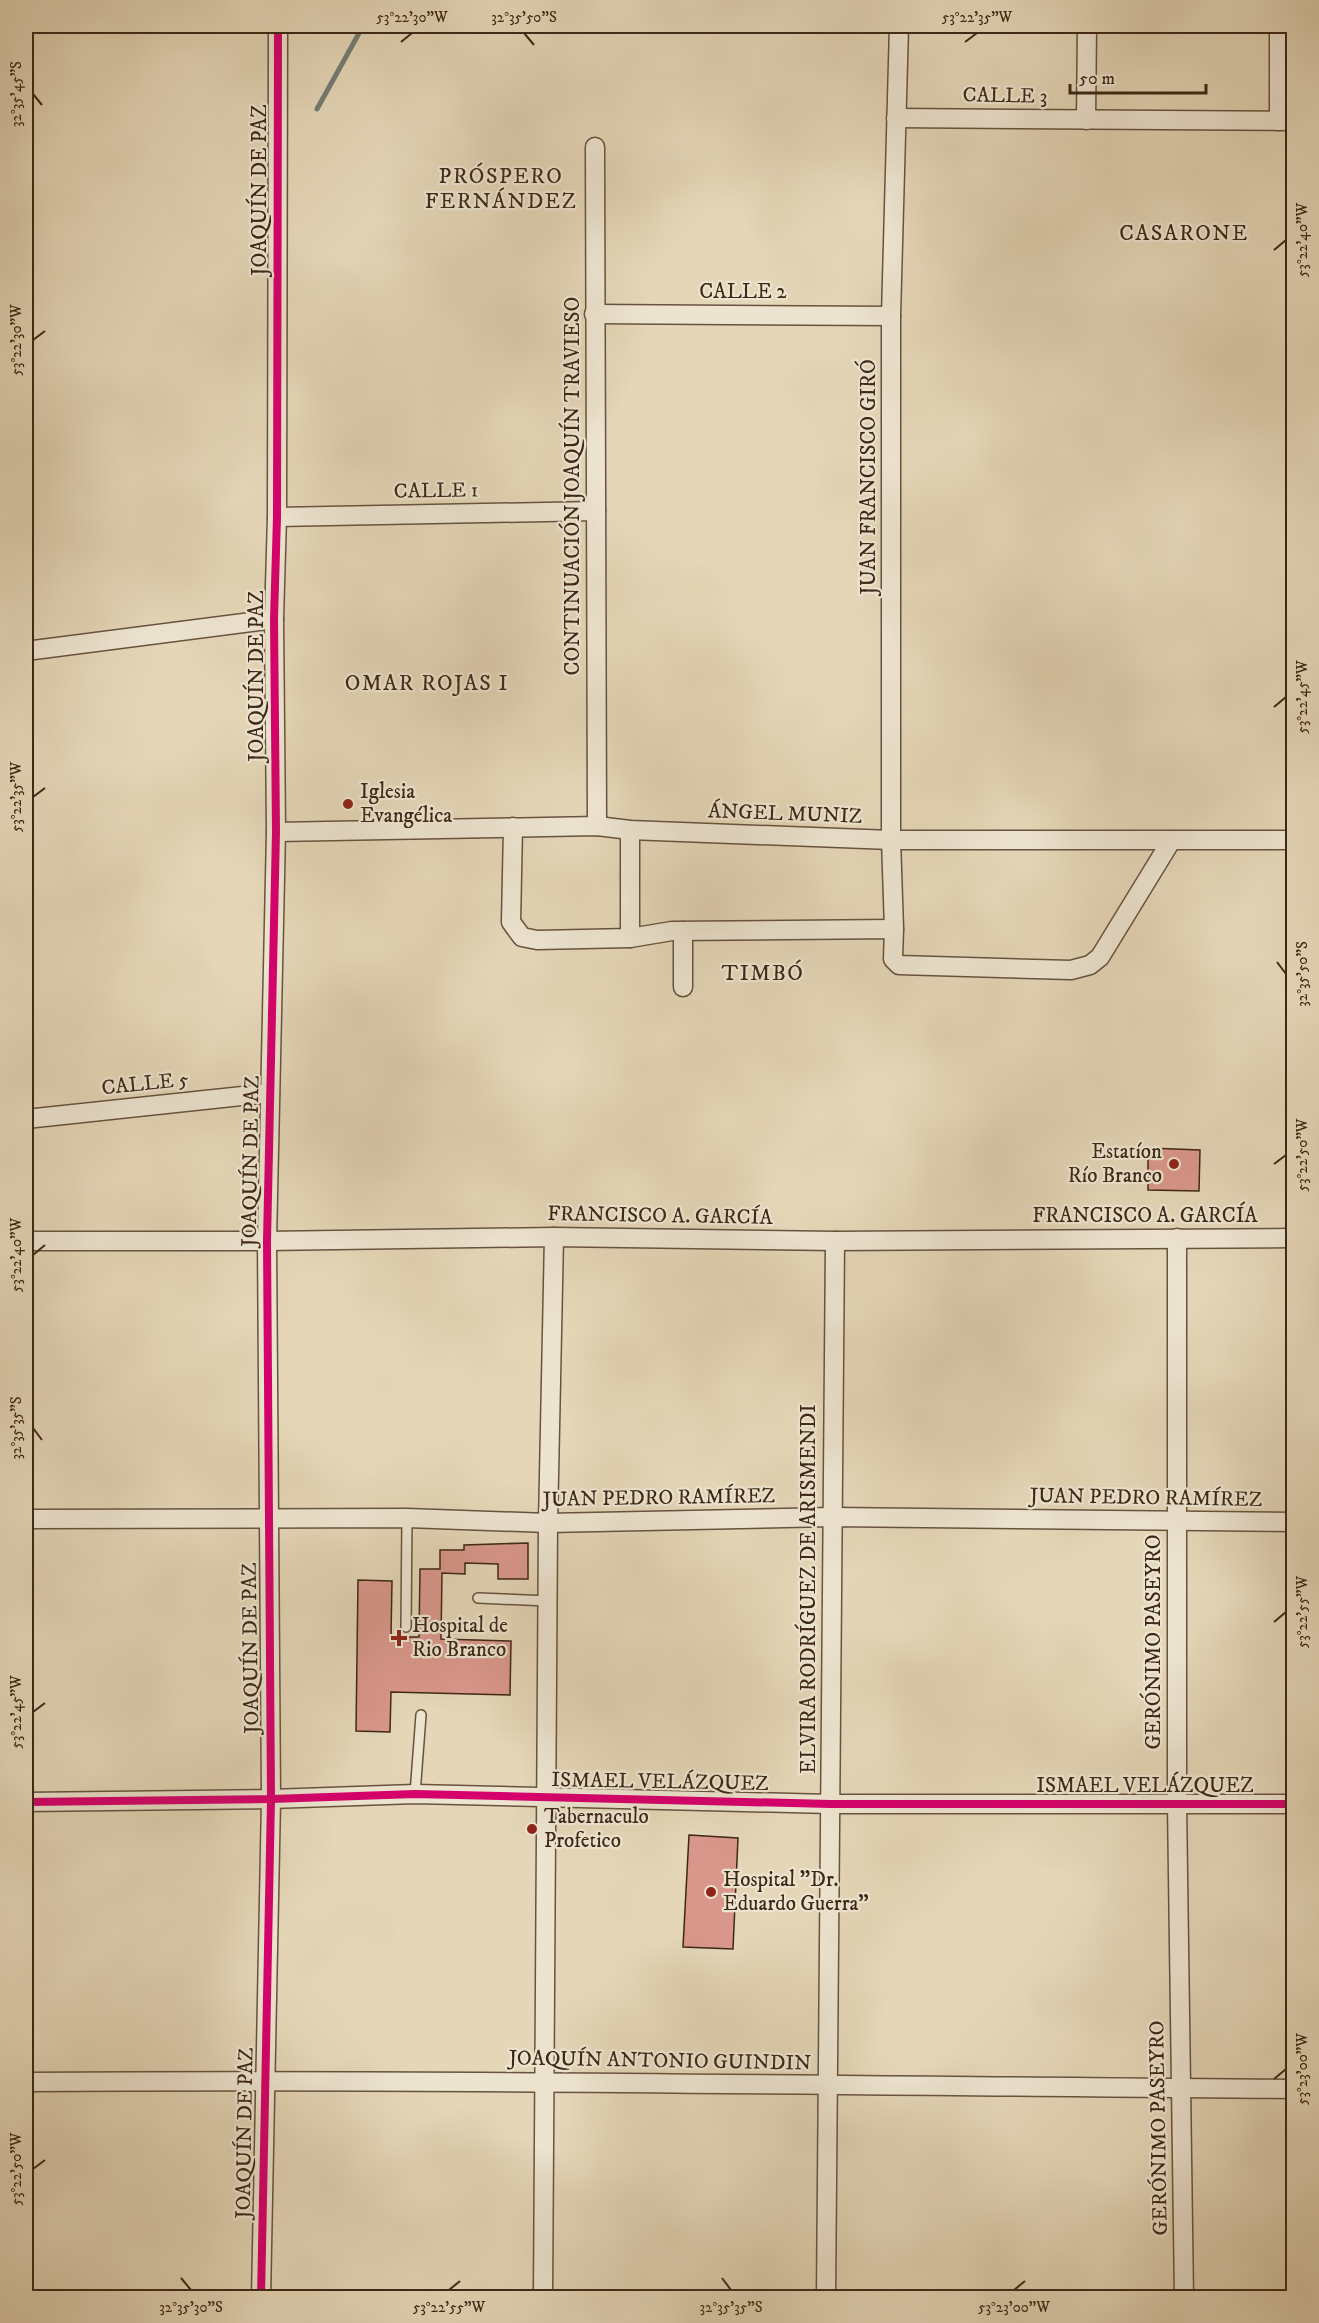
<svg xmlns="http://www.w3.org/2000/svg" width="1319" height="2323" font-family="'IM FELL DW Pica',serif">
<style>
.lines{fill:none;stroke-linecap:round;stroke-linejoin:round}
.stream{stroke:#747d76;stroke-width:5}
.building{fill:#d9978b;stroke:#3d2716;stroke-width:1.5}
.lane-casing{stroke:#67533e;stroke-width:12}
.street-casing{stroke:#67533e;stroke-width:21}
.lane{stroke:#ede4d0;stroke-width:9}
.street{stroke:#ede4d0;stroke-width:18}
.cycleway-casing{stroke:#ede4d0;stroke-width:11}
.cycleway{stroke:#d6006c;stroke-width:8}
.ticks{fill:none;stroke:#3d2716;stroke-width:2}
.poi-dot{fill:#8f2418;stroke:#ede4d0;stroke-width:2}
.labels{text-anchor:middle;dominant-baseline:central;stroke-width:4.5;stroke-linejoin:round;paint-order:stroke}
.street-label{font-size:21px;fill:#3d2716;stroke:#ede4d0}
.poi-label{font-size:21px;fill:#3d2716;stroke:#ede4d0;text-anchor:start}
.neighbourhood-label{font-size:22px;letter-spacing:1.5px;fill:#3d2716;stroke:#ede4d0}
.neatline{fill:none;stroke:#3d2716;stroke-width:2}
.ticks-label{font-size:15px;text-anchor:middle;fill:#3d2716}
</style>
<rect width="100%" height="100%" fill="#e4d6b7"/>
<filter id="stains"><feTurbulence type="fractalNoise" baseFrequency=".00333" numOctaves="4"/><feColorMatrix values="0 0 0 0 .2 0 0 0 0 .09 0 0 0 0 .02 0 0 0 .5 -.17"/></filter>
<radialGradient id="worn" r=".72"><stop offset=".6" stop-color="#630" stop-opacity="0"/><stop offset="1" stop-color="#630" stop-opacity=".3"/></radialGradient>
<g class="lines">
<path class="stream" d="M317,109L363,26"/>
</g>
<g class="building">
<path d="M1148,1148L1200,1150L1199,1191L1148,1190Z"/>
<path d="M528,1543V1579H498V1564L465,1563V1574L442,1573L441,1639L511,1641L510,1695L391,1692L390,1732L356,1731L358,1580L392,1581L391,1637H419L420,1569H440V1550H464V1545Z"/>
<path d="M689,1835L738,1838L733,1949L683,1947Z"/>
</g>
<g class="lines">
<defs>
<g id="lane">
<path d="M478,1598L548,1601"/>
<path d="M406,1627L407,1518"/>
<path d="M415,1794L421,1715"/>
</g>
<g id="street">
<path d="M1279,26V121"/>
<path d="M896,118L1294,121"/>
<path d="M1086,120L1087,26"/>
<path d="M595,147L597,826"/>
<path d="M594,314L891,316"/>
<path d="M277,517L596,511"/>
<path d="M26,651L274,619"/>
<path d="M513,827L511,922L522,937L537,940L630,938L672,931L894,929L893,959L899,965L1071,970L1090,965L1100,957L1171,841"/>
<path d="M276,832L597,826L630,830L891,840H1294"/>
<path d="M894,929L891,840V316L899,26"/>
<path d="M683,931V987"/>
<path d="M630,938V830"/>
<path d="M26,1119L270,1093"/>
<path d="M1177,1238V1803L1184,2298"/>
<path d="M26,1241H267L554,1237L835,1241L1294,1238"/>
<path d="M26,1519L407,1518L548,1523L831,1517L1294,1522"/>
<path d="M26,1802L271,1799L415,1794L830,1804H1294"/>
<path d="M26,2082C448,2079 871,2086 1294,2089"/>
<path d="M261,2298L271,1799L267,1241L276,832L274,619L277,517L278,26"/>
<path d="M543,2298L548,1523L554,1237"/>
<path d="M826,2298L835,1241"/>
</g>
</defs>
<use href="#lane" class="lane-casing"/>
<use href="#street" class="street-casing"/>
<use href="#lane" class="lane"/>
<use href="#street" class="street"/>
<defs>
<g id="cycleway">
<path d="M26,1802L271,1799L415,1794L830,1804H1294"/>
<path d="M261,2298L271,1799L267,1241L276,832L274,619L277,517L278,26"/>
</g>
</defs>
<use href="#cycleway" class="cycleway-casing"/>
<use href="#cycleway" class="cycleway"/>
</g>
<path class="ticks" d="M524,33L534,45M401,42L412,33M965,42L977,33M33,94L42,105M1274,250L1286,240M33,340L45,331M1274,707L1286,697M33,797L45,788M1277,962L1286,974M1274,1164L1286,1155M33,1255L45,1245M33,1428L42,1440M1274,1622L1286,1612M33,1712L45,1703M1274,2079L1286,2069M33,2169L45,2160M181,2278L191,2290M722,2278L731,2290M449,2290L460,2281M1014,2290L1025,2281"/>
<g class="poi-dot">
<circle cx="348" cy="804" r="6"/>
<circle cx="1174" cy="1164" r="6"/>
<path d="M396 1629h6v6h6v6h-6v6h-6v-6h-6v-6h6z"/>
<circle cx="532" cy="1829" r="6"/>
<circle cx="711" cy="1892" r="6"/>
</g>
<g class="labels">
<g class="street-label">
<text transform="translate(1005 96) rotate(1)">CALLE 3</text>
<text transform="translate(260 190) rotate(-90)">JOAQUÍN DE PAZ</text>
<text x="743" y="292">CALLE 2</text>
<text transform="translate(869 477) rotate(-90)">JUAN FRANCISCO GIRÓ</text>
<text transform="translate(573 486) rotate(-90)">CONTINUACIÓN JOAQUÍN TRAVIESO</text>
<text transform="translate(436 491) rotate(-1)">CALLE 1</text>
<text transform="translate(257 676) rotate(-90)">JOAQUÍN DE PAZ</text>
<text transform="translate(785 814) rotate(2)">ÁNGEL MUNIZ</text>
<text transform="translate(145 1084) rotate(-6)">CALLE 5</text>
<text transform="translate(251 1161) rotate(-89)">JOAQUÍN DE PAZ</text>
<text transform="translate(660 1216) rotate(1)">FRANCISCO A. GARCÍA</text>
<text x="1145" y="1216">FRANCISCO A. GARCÍA</text>
<text transform="translate(659 1498) rotate(-1)">JUAN PEDRO RAMÍREZ</text>
<text transform="translate(1146 1498) rotate(1)">JUAN PEDRO RAMÍREZ</text>
<text transform="translate(809 1589) rotate(-90)">ELVIRA RODRÍGUEZ DE ARISMENDI</text>
<text transform="translate(1154 1642) rotate(-90)">GERÓNIMO PASEYRO</text>
<text transform="translate(251 1648) rotate(-91)">JOAQUÍN DE PAZ</text>
<text transform="translate(660 1782) rotate(1)">ISMAEL VELÁZQUEZ</text>
<text x="1145" y="1786">ISMAEL VELÁZQUEZ</text>
<text transform="translate(660 2061) rotate(1)">JOAQUÍN ANTONIO GUINDIN</text>
<text transform="translate(1159 2128) rotate(-91)">GERÓNIMO PASEYRO</text>
<text transform="translate(245 2133) rotate(-89)">JOAQUÍN DE PAZ</text>
</g>
<g class="poi-label">
<text x="360" y="792">Iglesia<tspan x="360" dy="24">Evangélica</tspan></text>
<text x="1162" y="1152" text-anchor="end">Estatíon<tspan x="1162" dy="24">Río Branco</tspan></text>
<text x="412" y="1626">Hospital de<tspan x="412" dy="24">Rio Branco</tspan></text>
<text x="544" y="1817">Tabernaculo<tspan x="544" dy="24">Profetico</tspan></text>
<text x="723" y="1880">Hospital "Dr.<tspan x="723" dy="24">Eduardo Guerra"</tspan></text>
</g>
<g class="neighbourhood-label">
<text x="501" y="176">PRÓSPERO<tspan x="501" dy="25">FERNÁNDEZ</tspan></text>
<text x="1184" y="233">CASARONE</text>
<text x="427" y="683">OMAR ROJAS I</text>
<text x="763" y="973">TIMBÓ</text>
</g>
</g>
<rect width="1319" height="2323" fill="none" stroke="#e4d6b7" stroke-width="66"/>
<path d="M1070 84v9h136v-9" fill="none" stroke="#3d2716" stroke-width="3"/>
<text x="1079" y="84" font-size="18" fill="#3d2716" stroke="#ede4d0" stroke-width="4.5" paint-order="stroke">50 m</text>
<rect x="33" y="33" width="1253" height="2257" class="neatline"/>
<g class="ticks-label">
<text x="412" y="22">53°22'30"W</text>
<text x="524" y="22">32°35'50"S</text>
<text x="977" y="22">53°22'35"W</text>
<text transform="translate(16 94) rotate(-90)" y="5">32°35'45"S</text>
<text transform="translate(1302 240) rotate(-90)" y="5">53°22'40"W</text>
<text transform="translate(16 340) rotate(-90)" y="5">53°22'30"W</text>
<text transform="translate(1302 697) rotate(-90)" y="5">53°22'45"W</text>
<text transform="translate(16 797) rotate(-90)" y="5">53°22'35"W</text>
<text transform="translate(1302 974) rotate(-90)" y="5">32°35'50"S</text>
<text transform="translate(1302 1155) rotate(-90)" y="5">53°22'50"W</text>
<text transform="translate(16 1255) rotate(-90)" y="5">53°22'40"W</text>
<text transform="translate(16 1428) rotate(-90)" y="5">32°35'35"S</text>
<text transform="translate(1302 1612) rotate(-90)" y="5">53°22'55"W</text>
<text transform="translate(16 1712) rotate(-90)" y="5">53°22'45"W</text>
<text transform="translate(1302 2069) rotate(-90)" y="5">53°23'00"W</text>
<text transform="translate(16 2169) rotate(-90)" y="5">53°22'50"W</text>
<text x="191" y="2312">32°35'30"S</text>
<text x="449" y="2312">53°22'55"W</text>
<text x="731" y="2312">32°35'35"S</text>
<text x="1014" y="2312">53°23'00"W</text>
</g>
<rect width="100%" height="100%" filter="url(#stains)"/>
<rect width="100%" height="100%" fill="url(#worn)"/>
</svg>
